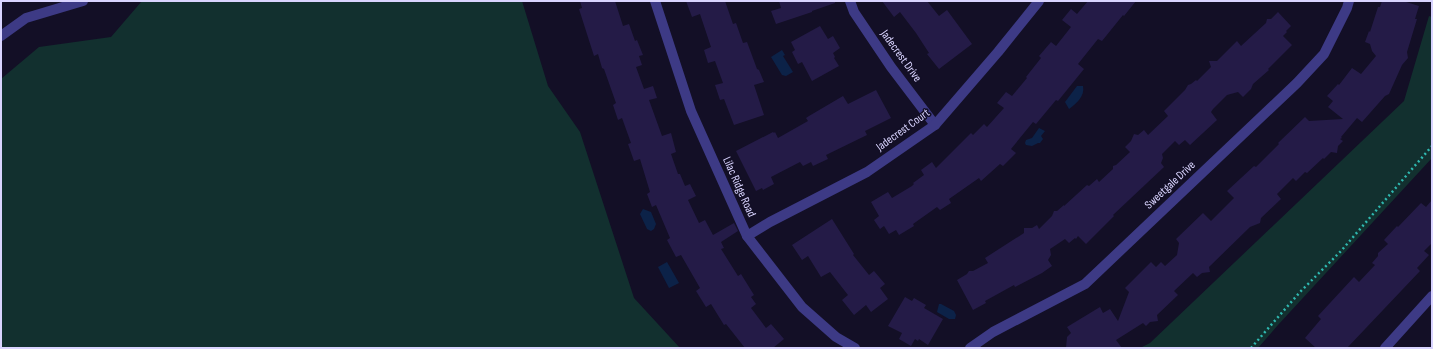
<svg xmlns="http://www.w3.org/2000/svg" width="1433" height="349" font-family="'Sofia Sans Condensed',sans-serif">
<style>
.green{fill:#12302f}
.water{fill:#0c2248}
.building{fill:#241b47}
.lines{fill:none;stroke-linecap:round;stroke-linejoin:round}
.path{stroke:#2fb8b0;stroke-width:2.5;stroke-dasharray:2 3;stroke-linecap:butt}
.minor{stroke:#3d3a85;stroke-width:10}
.labels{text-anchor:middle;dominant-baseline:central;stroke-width:3;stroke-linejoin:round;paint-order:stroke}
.street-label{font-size:12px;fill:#d9d4ff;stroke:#130f26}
</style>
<rect width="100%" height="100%" fill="#130f26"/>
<g class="green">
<path d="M142,1H522L548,86L580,132L634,298L680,348H1V79L39,47L111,37Z"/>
<path d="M1429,16L1432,17V158L1278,325L1258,348H1140L1150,343L1404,101Z"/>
</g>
<g class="water">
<path d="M782,50L785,55L783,56L793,72L786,76L782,75L771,57Z"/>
<path d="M1077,86H1083C1085,96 1077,103 1069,109L1065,102Z"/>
<path d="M1039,128L1045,131L1041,136L1043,139L1040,143H1038L1032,146L1026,145L1025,143L1026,140L1032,138Z"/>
<path d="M643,209L651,212L656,224L654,229L651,231L647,229L640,214Z"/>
<path d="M667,262L679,283L669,288L658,267Z"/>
<path d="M939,304H941L954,311L956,315L955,319H949L937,312Z"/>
</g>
<g class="building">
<path d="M580,1H615L623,26L629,24L635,41L637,40L643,55L639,56L642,65L636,67L644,89L653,86L657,98L649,100L662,136L671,133L676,152L671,154L678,174H680L685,186L690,184L696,196L688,200L699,223L705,220L713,235L734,223L738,231L721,242L724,248L721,249L738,276L741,274L754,295L751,297L756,304L751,308L766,328L771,324L784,339L773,348H745L726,324L724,325L711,304L706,307L696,291L700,288L681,255L676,257L667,240L670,238L656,205L652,207L647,194L650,192L640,159L634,161L628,144L631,143L622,118L618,120L613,105L616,103L604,69L602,68L598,54L594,56L579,9L582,8Z"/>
<path d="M686,1H725L733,24L736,23L743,43L747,42L757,69L759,70L764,82L754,85L764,115L734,125L724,99L720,100L715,85L723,83L715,61L708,63L704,50L711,47L700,14L692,17Z"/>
<path d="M779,1H835V3L812,11V12L776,24L771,11L781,8Z"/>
<path d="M882,1H927L939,16L947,10L972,44L939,69L927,54L929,53L916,33L900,12L894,17Z"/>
<path d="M1088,1H1136L1124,16L1123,15L1102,41L1098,39L1078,64L1084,69L1058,101L1056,100L1036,124L1033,122L1011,149L1016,153L1003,166L1000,164L981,181L979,178L949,199L951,203L940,210L937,207L913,224L914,226L899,235L896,230L889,234L884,226L880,229L874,220L879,216L871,202L888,192L892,198L912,186L914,184L913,183L924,175L921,170L932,162L936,168L971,133L973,135L984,124L987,127L1004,108L997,103L1006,92L1012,96L1027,78L1026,77L1041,58L1039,56L1051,42L1056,46L1071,27L1062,20L1071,9L1077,14Z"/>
<path d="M1382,1H1403L1419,6L1415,19H1417L1407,52L1408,58L1402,65L1389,94L1385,96L1362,122L1357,118L1341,137L1342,138L1340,139L1343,141L1338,146L1337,153L1331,152L1324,159L1323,158L1307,173L1305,172L1296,181L1293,178L1277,194L1281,199L1261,218L1260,223L1250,227L1209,267L1210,272L1202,273L1197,277L1193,273L1174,291L1178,295L1157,315L1158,321L1150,322L1146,326L1143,323L1116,340L1122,348H1066L1067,337L1071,333L1067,327L1100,307L1103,313L1110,309L1118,321L1129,292L1125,288L1151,262L1156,267L1161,262L1165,266L1177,255L1179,243L1176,239L1203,213L1211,221L1234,198L1227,191L1254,166L1256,167L1279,144L1278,143L1305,117L1309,121L1343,119L1328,107L1333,101L1327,96L1338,84L1339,85L1352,68L1361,74L1376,56L1372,51L1370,44L1365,42L1369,31L1370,32L1378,7H1380Z"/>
<path d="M1278,12L1291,26L1286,31L1287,32L1283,36L1292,45L1268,69L1269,70L1253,84L1251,89L1243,97L1238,92L1227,95L1213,109L1211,112L1217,120L1190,145L1185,140L1179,145L1175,141L1162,154L1163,158L1161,163L1164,167L1113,215L1114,216L1086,244L1078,236L1076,239L1075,238L1069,243L1065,239L1050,249L1051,255L1048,260L1052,266L1042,273L1015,287L1014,285L985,301L986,303L973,310L957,280L967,274L969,271H973L988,263L985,258L1024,233V228H1032L1037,225L1039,229L1052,216L1054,211H1057L1064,205V206L1087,185L1089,186L1097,179L1099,182L1113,169V166L1116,165L1130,152L1125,147L1131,141L1134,134L1138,135L1144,130L1148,135L1168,116L1164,111L1185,90L1188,85L1191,84L1196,80L1197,81L1211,67L1209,61H1217L1237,41L1241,46L1266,23L1267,19H1271Z"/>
<path d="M820,26L828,39L833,36L840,48L833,53L835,57L834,58L839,66L812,81L802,62L798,64L792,52L795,50L791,42Z"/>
<path d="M876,90L891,118L865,131L867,135L826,155L828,159L813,166L811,162L803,166L800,162L771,177L774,184L763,190L762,188L756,191L736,151L773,132L774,133L775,132L778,138L808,121L806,118L809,116L843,96L848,104Z"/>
<path d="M1432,200V243L1424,251L1429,255L1417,268L1420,271L1347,348H1316L1305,338L1321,319L1318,316L1354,277L1359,282L1375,265L1372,263L1378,256V253L1388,244L1384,240L1397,226L1398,227L1421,203L1426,207Z"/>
<path d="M832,219L854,254L853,255L869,275L874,271L885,284L880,288L888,299L871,312L866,305L854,315L842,300L848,295L830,272L821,277L808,256L802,260L792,245Z"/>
<path d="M905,297L912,301L914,298L926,305L924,308L943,319L928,345L919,339L918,341L915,339L911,346L899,339L902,333L888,326Z"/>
</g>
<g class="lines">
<path class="path" d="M1251,348L1300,292L1341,251L1432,146"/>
<g class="minor">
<path d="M655,1L691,111L747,236L802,307L836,337L855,348"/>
<path d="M850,1L854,12L891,67L935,125"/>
<path d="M1,36L26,18L83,1"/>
<path d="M747,236L770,222L867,172L935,125L998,52L1039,1"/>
<path d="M970,348L993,332L1085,284L1297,83L1324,54L1347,8L1349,1"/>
<path d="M1385,348L1432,296"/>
</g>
</g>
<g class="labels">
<g class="street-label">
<text transform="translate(901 56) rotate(54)">Jadecrest Drive</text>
<text transform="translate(903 130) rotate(-36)">Jadecrest Court</text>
<text transform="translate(1170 185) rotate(-43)">Sweetgale Drive</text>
<text transform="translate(739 187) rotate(66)">Lilac Ridge Road</text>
</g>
</g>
<rect width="1433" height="349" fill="none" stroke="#d9d4ff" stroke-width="4"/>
</svg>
